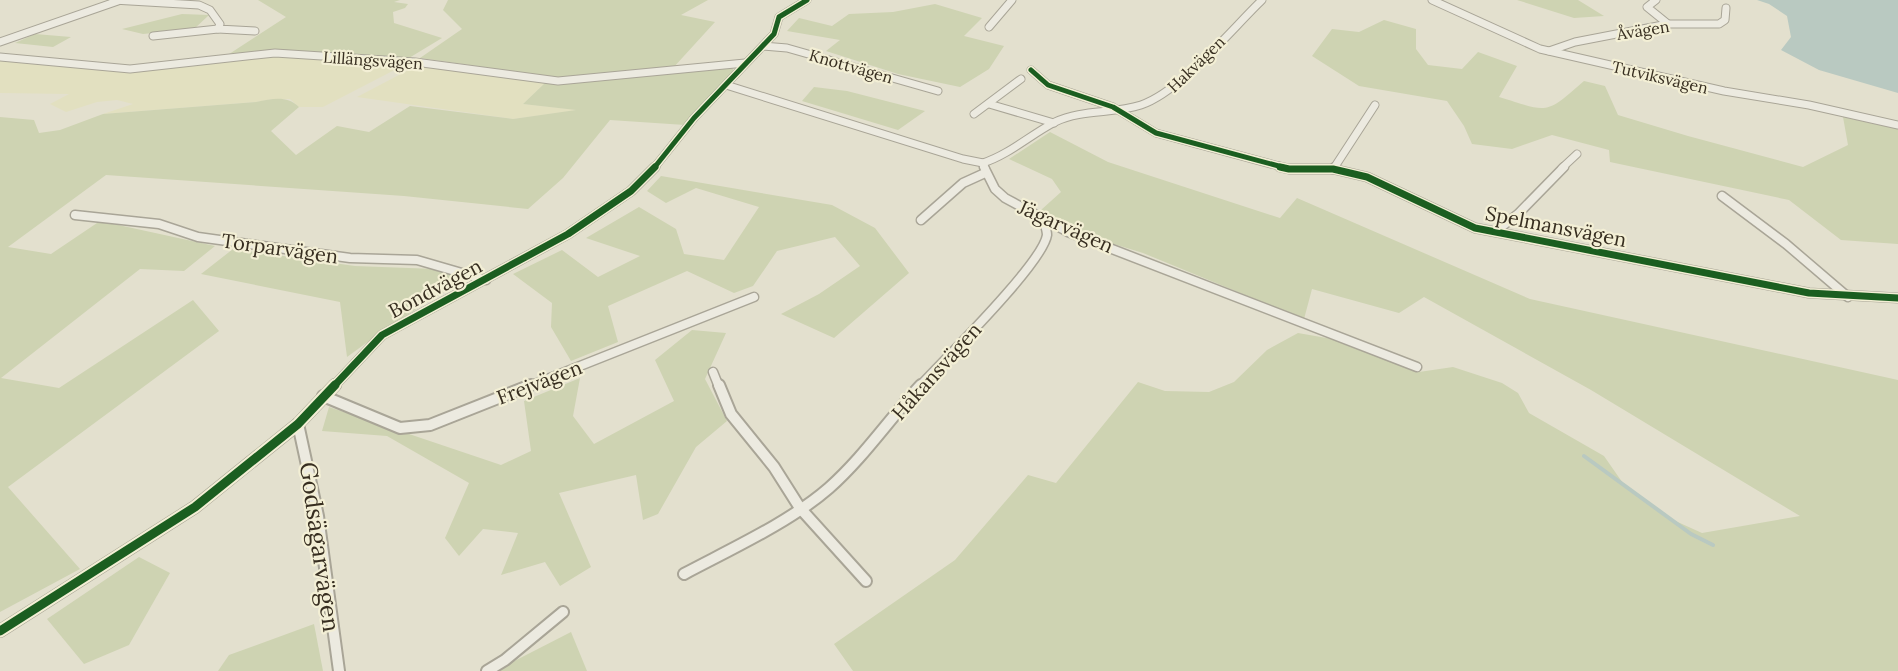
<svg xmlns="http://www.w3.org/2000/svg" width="1898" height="671" font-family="Lora,serif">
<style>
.farmland{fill:#e2e0c0}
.green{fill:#ced3b2}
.water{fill:#b9c9c1}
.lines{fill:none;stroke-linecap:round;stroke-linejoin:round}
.stream{stroke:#b9c9c1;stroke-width:4}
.street-far2-casing{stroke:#a9a597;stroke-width:9}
.street-far1-casing{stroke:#a9a597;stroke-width:11}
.street-casing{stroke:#a9a597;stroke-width:14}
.street-far2{stroke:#eceae0;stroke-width:7}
.street-far1{stroke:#eceae0;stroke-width:8}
.street{stroke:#eceae0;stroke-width:10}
.cycleway-far2-casing{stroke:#f3efd5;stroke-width:8}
.cycleway-far1-casing{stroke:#f3efd5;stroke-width:10}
.cycleway-casing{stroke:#f3efd5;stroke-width:13}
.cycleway-far2{stroke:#1b5e20;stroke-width:5}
.cycleway-far1{stroke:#1b5e20;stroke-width:7}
.cycleway{stroke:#1b5e20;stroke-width:9}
.labels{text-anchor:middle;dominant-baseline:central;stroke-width:4.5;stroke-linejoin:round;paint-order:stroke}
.far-street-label{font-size:16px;fill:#372e20;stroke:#f3efd5}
.street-label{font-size:20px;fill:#372e20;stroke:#f3efd5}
.near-street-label{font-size:24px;fill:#372e20;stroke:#f3efd5}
</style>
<rect width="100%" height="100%" fill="#e3e0ce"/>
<g class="farmland">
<path d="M280,55L408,63L323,107H299L290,99H273L256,102L103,114L133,104L117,100L97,102L66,112L50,104L69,94L0,93V60L130,71L152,70Z"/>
<path d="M418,65L545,83L523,104L579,110L513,119L357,97Z"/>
</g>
<g class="green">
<path d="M258,0H400L394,2L408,4L405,8L393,12L394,23L442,38L409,58L278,50L223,58L286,17Z"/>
<path d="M448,0H708L681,15L715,22L673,68L560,78L420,58L462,29L443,10Z"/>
<path d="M1517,0H1578L1604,16L1574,18Z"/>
<path d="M935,4L982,18L964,36L1004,46L989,69L960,87L898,74L826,51L840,40L787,31L799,18L832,26L849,14L893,12Z"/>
<path d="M182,14L209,15L194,29L143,34L122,29Z"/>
<path d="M1384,20L1416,29V49L1428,65L1462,69L1478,52L1517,66L1499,97C1549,112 1544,116 1584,81L1605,86L1618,115L1688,136L1803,167L1848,145L1843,117L1898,129V244L1841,240L1789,200L1610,162L1609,150L1552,135L1512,149L1472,144L1464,126L1447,101L1359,86L1312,56L1332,29L1359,32Z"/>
<path d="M35,34L71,37L53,47L15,43Z"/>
<path d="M731,66L734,71L685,125L610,120L563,178L528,209L404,196L106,175L8,247L51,254L100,221L215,246L184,271L140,269L1,378L59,388L193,300L219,331L8,487L80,569L0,612V117L34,120L39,133L60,130L103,114L256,102C273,99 286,95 299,107L271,131L296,155L337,126L369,132L410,106L513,119L576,110L523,104L545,83L561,84Z"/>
<path d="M814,87L847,91L925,111L898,130L802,101Z"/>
<path d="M1050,132L1108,162L1280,218L1297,198L1530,299L1898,380V671H853L834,644L955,560L1028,475L1056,483L1138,382L1165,391L1209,392L1234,382L1267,350L1298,333L1338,340L1419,372L1453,367L1502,383L1518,393L1529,413L1604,456L1627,489L1671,519L1702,533L1800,516L1591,390L1424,297L1399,313L1312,289L1304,319L1143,253L1075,232L1041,210L1061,192L1052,179L1009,159Z"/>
<path d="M661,176L832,205L875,228L909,273L834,338L781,314L819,294L860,266L835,237L777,251L753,286L734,293L687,271L608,306L618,342L571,361L551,327L552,303L513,274L562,250L598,277L640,256L586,238L639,207L676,229L684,254L724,260L759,207L696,188L666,203L647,191Z"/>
<path d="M233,249L355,266L436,269L463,280L391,325L347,357L340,302L201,274Z"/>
<path d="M692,330L726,333L705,379L727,421L696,447L658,514L643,520L636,475L559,493L591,567L560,586L545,562L501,575L518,533L483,529L459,556L445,538L469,483L387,436L322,431L329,407L501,465L531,451L524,401L580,378L573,416L594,444L674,401L655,360Z"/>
<path d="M139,557L170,573L129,645L84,664L47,619Z"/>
<path d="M314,624L323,671H218L229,655Z"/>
<path d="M571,632L587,671H495Z"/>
</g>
<path class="water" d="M1757,0H1898V93L1819,70L1781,50L1791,37L1787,16L1769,4Z"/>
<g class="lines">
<path class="stream" d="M1584,456L1691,534L1713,545"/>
<defs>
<g id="street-far2">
<path d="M113,0L199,5L210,10L220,24L218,29L255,31"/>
<path d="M1432,0L1540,49L1724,91L1809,105L1898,125"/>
<path d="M1656,0L1647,7L1668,24"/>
<path d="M989,27L1012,0"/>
<path d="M153,36L218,29"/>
<path d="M0,42L118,1"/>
<path d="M763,46L787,48L938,91"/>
<path d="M1549,51L1575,42L1668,24H1719L1725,20L1726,8"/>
<path d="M0,57L130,69L275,53L415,62L558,81L745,63"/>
<path d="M1031,70L1048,85L1113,107L1156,133L1286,168"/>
<path d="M726,85L963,159L983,163L985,168"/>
<path d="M989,104L1054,123"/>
<path d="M974,114L1021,79"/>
<path d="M983,163C1010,154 1030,135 1055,122C1082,109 1113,114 1141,105C1180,92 1231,30 1262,0"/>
<path d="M654,168L694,118L774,34L779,17L807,0"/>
<path d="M1334,168L1375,105"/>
<path d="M1562,168L1577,154"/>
</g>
<g id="street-far1">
<path d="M984,167L995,189L1005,198L1068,232L1417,367"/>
<path d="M1280,167L1289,169H1333L1367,177L1475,228L1809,293L1898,298"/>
<path d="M1333,169L1335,167"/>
<path d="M1722,196L1786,244L1848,297"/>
<path d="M75,215L159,224L198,237L350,258L417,260L486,280"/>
<path d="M921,220L963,183L985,173"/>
<path d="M1496,231L1518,214L1564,167"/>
<path d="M713,372L719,387"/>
<path d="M333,387L382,335L568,234L631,191L655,167"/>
<path d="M527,387L754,297"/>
<path d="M919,387C943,361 1043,263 1047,235C1047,230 1044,222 1043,217"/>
</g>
<g id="street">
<path d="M719,385L731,414L774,467L800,508L866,581"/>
<path d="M323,396L400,428L430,425L531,385"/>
<path d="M298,424L318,516L339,671"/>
<path d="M684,574C731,549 790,522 829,488C864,457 889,419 921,385"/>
<path d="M0,631L195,507L298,424L335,385"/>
<path d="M487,671L505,660L563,612"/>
</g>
</defs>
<use href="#street-far2" class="street-far2-casing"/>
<use href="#street-far1" class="street-far1-casing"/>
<use href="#street" class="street-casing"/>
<use href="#street-far2" class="street-far2"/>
<use href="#street-far1" class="street-far1"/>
<use href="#street" class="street"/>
<defs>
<g id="cycleway-far2">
<path d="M1031,70L1048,85L1113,107L1156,133L1286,168"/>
<path d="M654,168L694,118L774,34L779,17L807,0"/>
</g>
<g id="cycleway-far1">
<path d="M1280,167L1289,169H1333L1367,177L1475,228L1809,293L1898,298"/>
<path d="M333,387L382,335L568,234L631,191L655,167"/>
</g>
<path id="cycleway" d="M0,631L195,507L298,424L335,385"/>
</defs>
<use href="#cycleway-far2" class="cycleway-far2-casing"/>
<use href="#cycleway-far1" class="cycleway-far1-casing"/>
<use href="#cycleway" class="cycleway-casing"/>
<use href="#cycleway-far2" class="cycleway-far2"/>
<use href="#cycleway-far1" class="cycleway-far1"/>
<use href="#cycleway" class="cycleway"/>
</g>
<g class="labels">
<g class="far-street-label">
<text transform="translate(1643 30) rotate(-9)">Åvägen</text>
<text transform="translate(373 60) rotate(4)">Lillängsvägen</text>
<text transform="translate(1196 64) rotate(-44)">Hakvägen</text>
<text transform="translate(851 66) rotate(16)">Knottvägen</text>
<text transform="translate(1660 77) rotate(13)">Tutviksvägen</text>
</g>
<g class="street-label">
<text transform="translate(1066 226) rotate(24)">Jägarvägen</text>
<text transform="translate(1556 226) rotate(11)">Spelmansvägen</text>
<text transform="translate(280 248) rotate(8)">Torparvägen</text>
<text transform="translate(435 288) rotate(-28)">Bondvägen</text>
<text transform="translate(936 371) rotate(-48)">Håkansvägen</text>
<text transform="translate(539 382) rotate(-21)">Frejvägen</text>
</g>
<g class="near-street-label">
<text transform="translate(320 547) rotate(82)">Godsägarvägen</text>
</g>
</g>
</svg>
